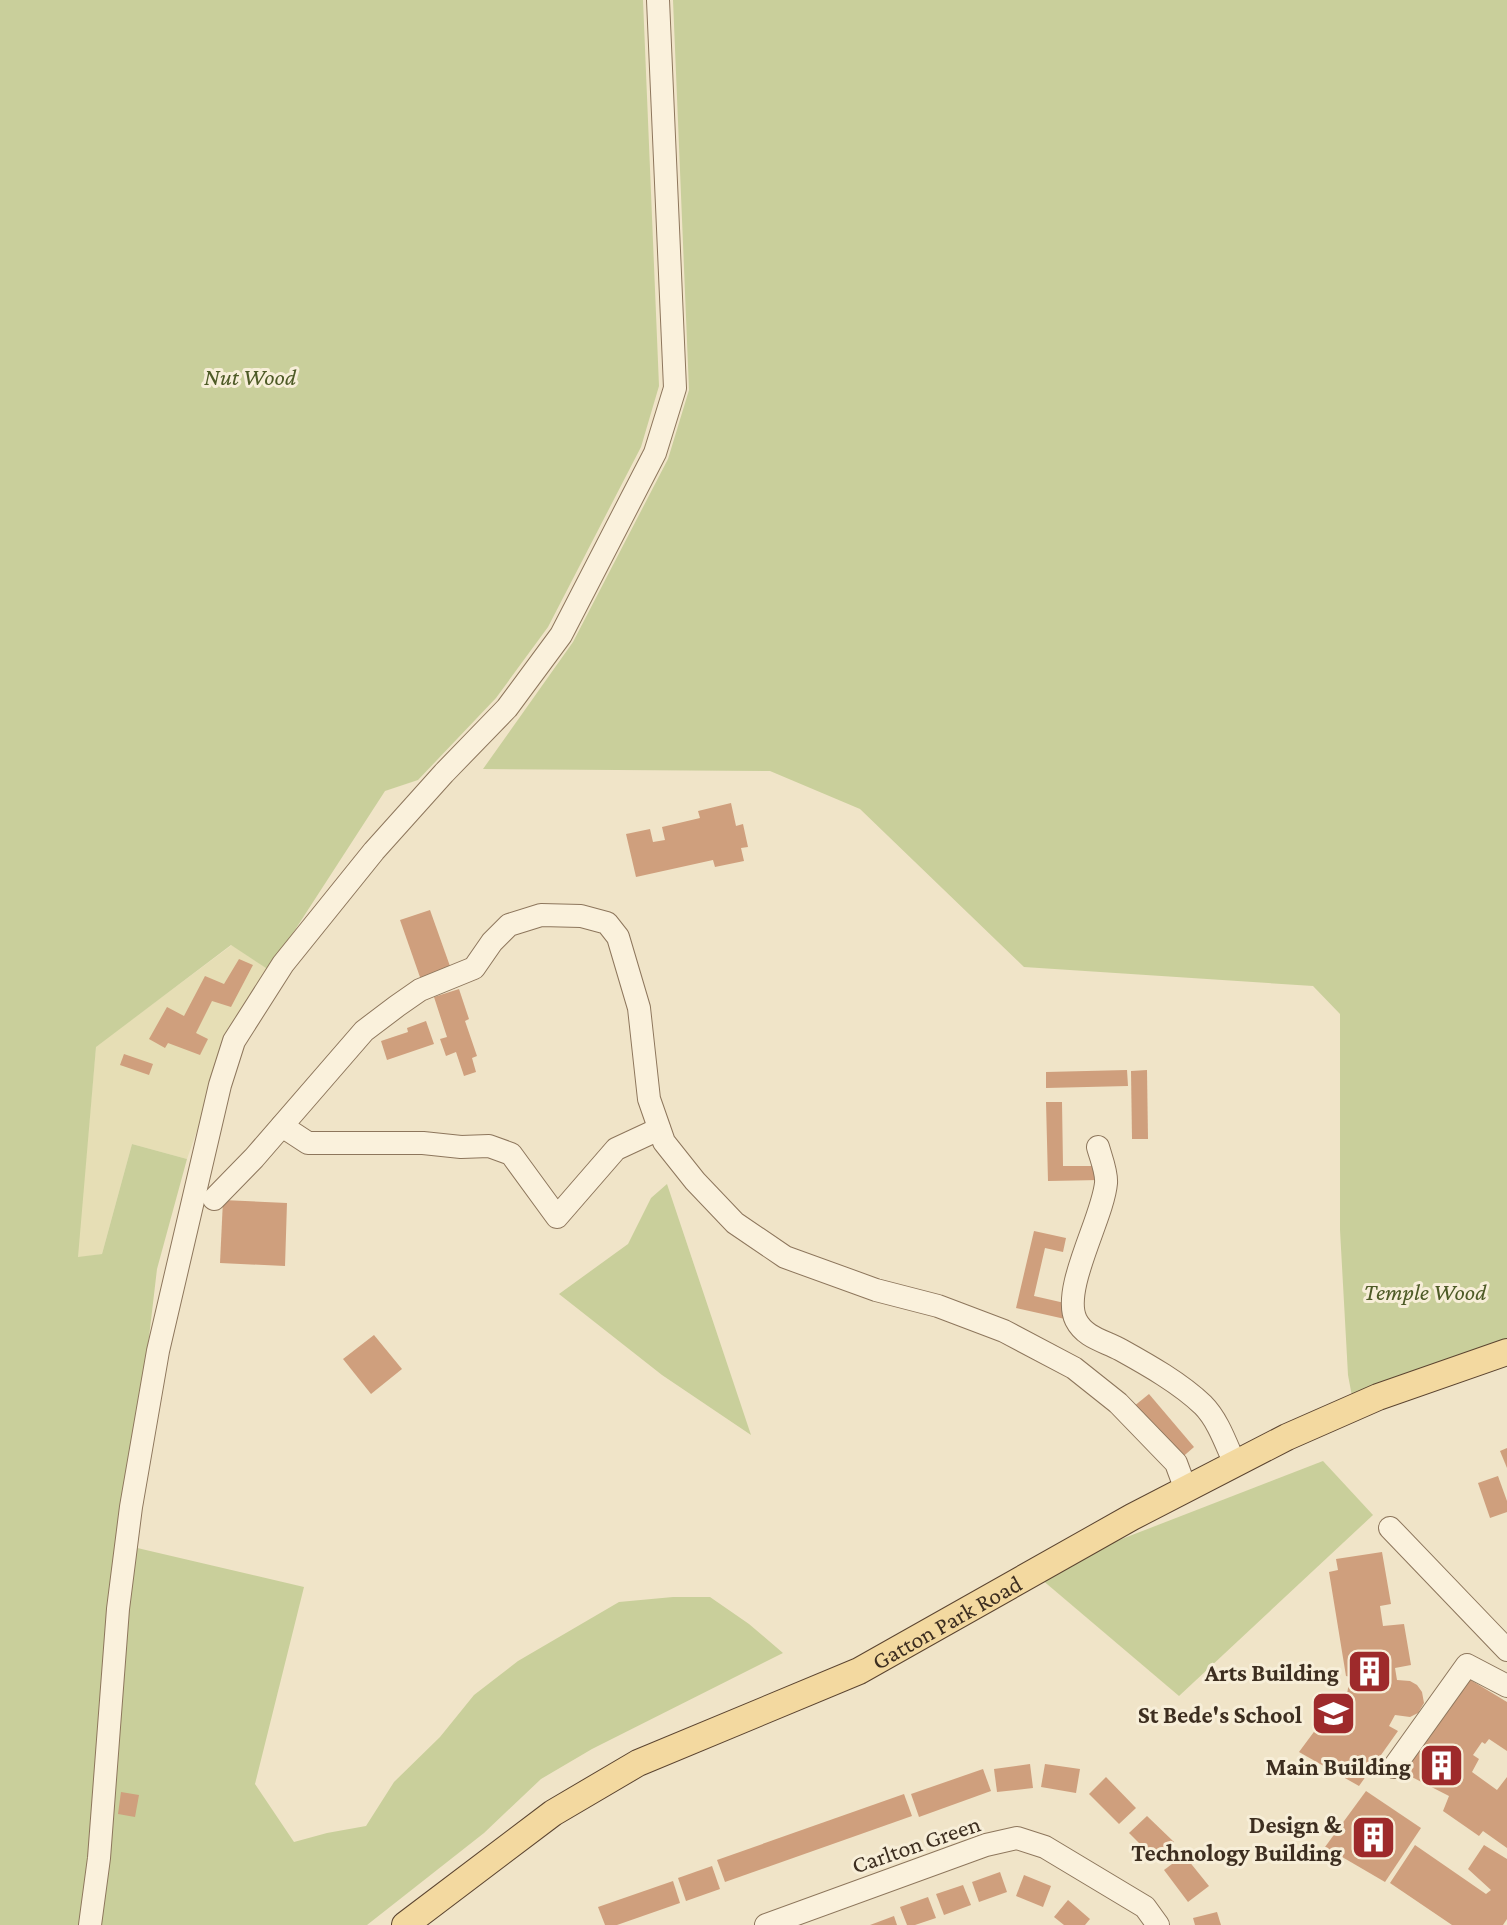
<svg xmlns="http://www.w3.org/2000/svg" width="1507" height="1925" font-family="'Crimson Pro',serif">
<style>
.farmland{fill:#e6deb5}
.green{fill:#c9cf9b}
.building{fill:#cf9f7d}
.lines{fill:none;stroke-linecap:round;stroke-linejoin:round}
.minor-casing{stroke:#8d765c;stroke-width:24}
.major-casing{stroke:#5b4430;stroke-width:28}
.minor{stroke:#faf1dc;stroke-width:22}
.major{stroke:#f3d9a0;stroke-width:26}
.labels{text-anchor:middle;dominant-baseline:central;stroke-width:6;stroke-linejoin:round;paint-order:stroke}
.park-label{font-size:24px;font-style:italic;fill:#4d5a26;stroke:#f7eed8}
.street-label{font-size:24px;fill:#3d2e20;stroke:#f7eed8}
.poi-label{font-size:24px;font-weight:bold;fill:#3d2e20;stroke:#f7eed8;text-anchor:end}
</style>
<rect width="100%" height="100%" fill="#f0e4c8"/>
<path class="farmland" d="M232,945L269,970L234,1025L187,1159L132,1144L102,1254L77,1258L96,1046Z"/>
<g class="green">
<path d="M0,0H643L659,386L641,447L548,627L496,698L418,780L385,791L269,970L231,945L96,1047L78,1257L102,1254L132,1144L187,1159L157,1269L80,1925H0Z"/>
<path d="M673,0H1507V1352L1354,1407L1348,1375L1340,1230V1014L1313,986L1024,967L860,809L770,771L483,769L573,642L668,459L689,390Z"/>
<path d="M667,1184L751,1435L662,1375L559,1294L628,1244L651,1198Z"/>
<path d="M1323,1461L1373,1515L1179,1696L1034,1573Z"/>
<path d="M133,1547L304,1587L255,1784L294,1842L327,1833L366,1826L394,1782L440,1737L474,1695L518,1661L619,1602L673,1597H710L749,1624L783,1653L592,1749L541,1779L484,1833L367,1925H98Z"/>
</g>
<g class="building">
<path d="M731,803L736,826L743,824L748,847L741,848L744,861L715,867L713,860L636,877L626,834L650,829L653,842L665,840L662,827L700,818L698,811Z"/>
<path d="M430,910L451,969L421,980L400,920Z"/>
<path d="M239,959L253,965L231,1007L212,1001L196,1033L208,1039L200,1055L168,1043L165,1048L149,1039L167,1007L184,1016L205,976L224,984Z"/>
<path d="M459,989L469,1019L465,1021L477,1056L472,1058L476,1072L464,1076L456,1052L446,1056L440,1039L447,1037L434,997Z"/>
<path d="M426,1021L434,1044L387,1060L381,1041L408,1032L407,1028Z"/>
<path d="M124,1054L153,1064L149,1075L120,1065Z"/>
<path d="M1127,1070L1128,1086L1046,1088V1072Z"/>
<path d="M1147,1070L1148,1139H1132L1131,1071Z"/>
<path d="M1046,1102H1062L1063,1166H1099L1100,1180L1048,1181Z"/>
<path d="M223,1200L287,1203L285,1266L220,1263Z"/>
<path d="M1034,1231L1066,1238L1063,1252L1045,1248L1034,1296L1069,1304L1065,1319L1016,1308Z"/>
<path d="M374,1335L402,1369L371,1394L343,1359Z"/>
<path d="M1149,1394L1194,1447L1179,1460L1133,1407Z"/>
<path d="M1507,1448V1468L1500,1451Z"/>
<path d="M1498,1476L1507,1501V1512L1490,1518L1478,1483Z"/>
<path d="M1382,1552L1391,1604L1380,1606L1383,1626L1404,1624L1411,1665L1395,1668L1397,1680L1410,1681L1417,1685L1422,1692L1424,1703L1418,1713L1410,1717L1395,1715L1389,1726L1398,1731L1359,1786L1299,1752L1342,1694H1347L1350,1677L1346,1676L1329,1572L1338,1570L1336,1559Z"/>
<path d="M1464,1676L1507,1702V1751L1489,1739L1485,1744L1482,1742L1473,1755L1479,1759L1472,1772L1497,1790L1507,1777V1848L1483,1831L1479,1836L1443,1811L1449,1796L1404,1773Z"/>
<path d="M1030,1764L1033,1788L997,1792L994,1769Z"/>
<path d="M1045,1764L1080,1769L1076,1793L1041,1787Z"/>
<path d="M983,1769L991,1791L919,1817L911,1794Z"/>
<path d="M1106,1777L1136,1808L1119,1824L1089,1794Z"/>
<path d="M1366,1791L1421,1828L1385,1882L1325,1847Z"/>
<path d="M121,1792L139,1795L135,1817L118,1814Z"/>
<path d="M904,1794L912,1816L725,1882L717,1860Z"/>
<path d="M1147,1816L1174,1842L1156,1860L1129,1833Z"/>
<path d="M1415,1845L1486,1894L1491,1890L1468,1869L1484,1845L1507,1859V1919L1503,1925H1452L1390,1883Z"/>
<path d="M1184,1855L1209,1886L1188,1902L1164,1870Z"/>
<path d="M712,1866L720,1889L686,1901L678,1878Z"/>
<path d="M1000,1872L1007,1892L979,1902L972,1882Z"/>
<path d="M1024,1875L1051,1886L1043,1907L1016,1896Z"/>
<path d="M673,1881L680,1903L617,1925H605L598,1907Z"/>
<path d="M963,1885L971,1905L944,1915L936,1894Z"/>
<path d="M928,1897L936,1918L915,1925H907L900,1907Z"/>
<path d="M1068,1900L1090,1919L1085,1925H1064L1054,1917Z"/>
<path d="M1217,1912L1221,1925H1195L1193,1918Z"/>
<path d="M894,1916L897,1925H870Z"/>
</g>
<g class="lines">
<defs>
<g id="minor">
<path d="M282,1126L308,1143H423L461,1147L489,1146L511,1154L557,1217L616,1149L659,1129"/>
<path d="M1098,1147C1101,1158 1107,1172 1106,1183C1103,1218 1061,1289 1076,1320C1085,1338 1105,1341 1121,1350C1148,1365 1180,1383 1203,1405C1218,1420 1226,1444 1235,1464"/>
<path d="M214,1199L254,1158L364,1031L397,1006L420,990L474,968L492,942L509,925L541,915L581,916L607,923L618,937L639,1008L649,1099L664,1142L695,1181L735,1223L785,1257L876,1290L938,1306L1004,1331L1074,1368L1118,1403L1176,1463L1186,1490"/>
<path d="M1390,1528L1507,1650"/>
<path d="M1394,1767L1467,1665L1507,1686"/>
<path d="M90,1925L99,1858L118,1609L131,1507L158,1351L220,1085L234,1041L283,964L374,851L444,773L507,708L561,635L655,453L675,388L658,0"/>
<path d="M766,1925L986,1845L1017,1838L1045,1847L1145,1907L1158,1925"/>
</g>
<g id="major">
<path id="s1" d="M405,1925L553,1813L638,1763L859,1671L1132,1517L1287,1437L1378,1397L1507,1352"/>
</g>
</defs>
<use href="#minor" class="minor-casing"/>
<use href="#major" class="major-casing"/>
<use href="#minor" class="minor"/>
<use href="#major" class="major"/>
</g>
<defs>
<symbol id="building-square" viewBox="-11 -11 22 22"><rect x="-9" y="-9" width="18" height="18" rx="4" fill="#9e2a2b" stroke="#f7eed8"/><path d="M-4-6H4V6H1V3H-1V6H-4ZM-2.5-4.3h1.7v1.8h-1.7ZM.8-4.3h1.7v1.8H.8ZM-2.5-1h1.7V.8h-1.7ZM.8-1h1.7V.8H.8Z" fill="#fff"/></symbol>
<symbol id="school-square" viewBox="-11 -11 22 22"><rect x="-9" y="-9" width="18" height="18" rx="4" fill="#9e2a2b" stroke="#f7eed8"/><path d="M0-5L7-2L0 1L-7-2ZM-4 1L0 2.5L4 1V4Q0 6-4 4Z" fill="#fff"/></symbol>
</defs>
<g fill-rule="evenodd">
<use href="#building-square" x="1344" y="1646" width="51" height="51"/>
<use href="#school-square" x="1308" y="1688" width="51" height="51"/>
<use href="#building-square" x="1416" y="1740" width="51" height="51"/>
<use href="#building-square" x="1348" y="1812" width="51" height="51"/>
</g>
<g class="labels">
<g class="park-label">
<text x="250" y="376">Nut Wood</text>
<text x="1425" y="1291">Temple Wood</text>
</g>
<g class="street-label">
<text stroke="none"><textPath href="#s1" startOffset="624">Gatton Park Road</textPath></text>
<text transform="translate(916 1844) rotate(-19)">Carlton Green</text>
</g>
<g class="poi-label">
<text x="1339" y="1672">Arts Building</text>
<text x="1302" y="1714">St Bede's School</text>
<text x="1411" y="1766">Main Building</text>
<text x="1342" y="1824">Design &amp;<tspan x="1342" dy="28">Technology Building</tspan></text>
</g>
</g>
</svg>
